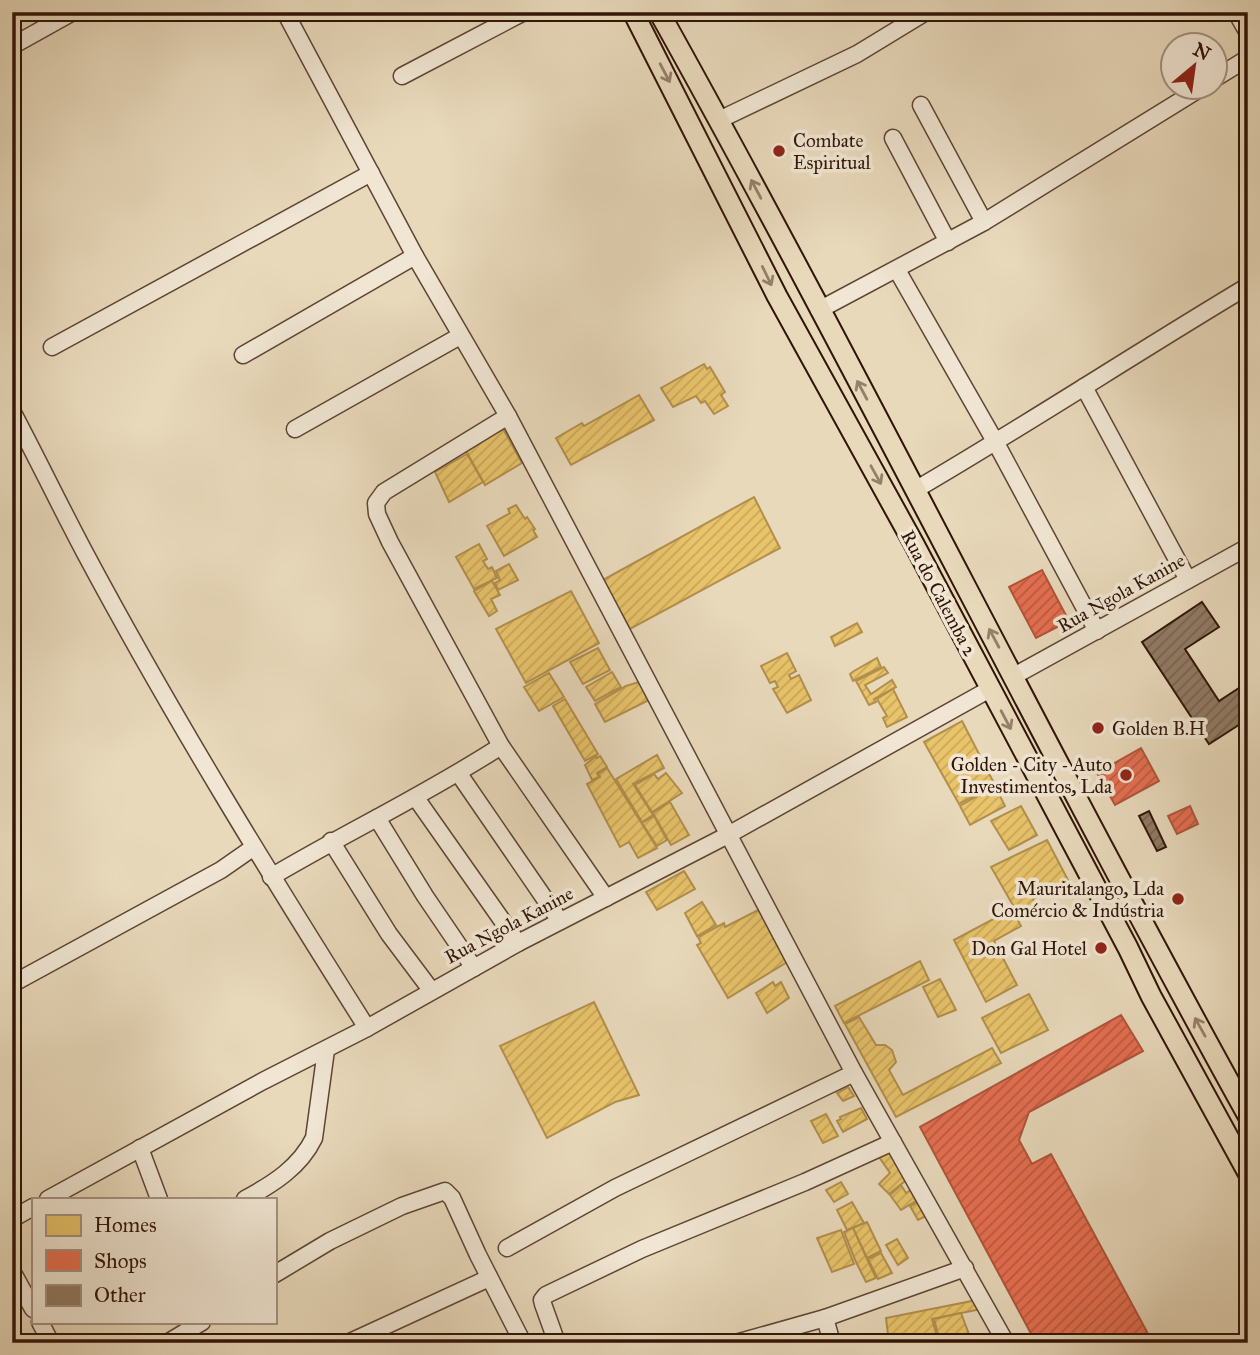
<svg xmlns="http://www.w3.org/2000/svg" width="1260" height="1355" font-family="'IM FELL Great Primer',serif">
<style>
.homes{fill:url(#homes-hatch);stroke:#b28f4c;stroke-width:2}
.shops{fill:url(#shops-hatch);stroke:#b0543a;stroke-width:2}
.building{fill:url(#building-hatch);stroke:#301406;stroke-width:2}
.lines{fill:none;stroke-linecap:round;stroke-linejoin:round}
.minor-casing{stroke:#5e4533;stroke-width:19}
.major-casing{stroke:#301406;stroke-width:23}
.minor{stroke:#f0e6d3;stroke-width:16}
.major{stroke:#e8d9bb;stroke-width:19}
.oneway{stroke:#95806a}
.poi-dot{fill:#8f2418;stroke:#f0e6d3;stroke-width:2.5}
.labels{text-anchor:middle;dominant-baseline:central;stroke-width:7;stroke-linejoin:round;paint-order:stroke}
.poi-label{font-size:19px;fill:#301406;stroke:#f0e6d3;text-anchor:end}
.street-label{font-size:19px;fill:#301406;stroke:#f0e6d3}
</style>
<defs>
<pattern id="homes-hatch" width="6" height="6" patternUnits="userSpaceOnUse" patternTransform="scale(1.75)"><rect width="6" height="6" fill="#e9c46a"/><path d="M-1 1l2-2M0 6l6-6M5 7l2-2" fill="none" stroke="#c8a85a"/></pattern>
<pattern id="shops-hatch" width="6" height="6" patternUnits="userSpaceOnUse" patternTransform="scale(1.75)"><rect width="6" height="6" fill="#e76f51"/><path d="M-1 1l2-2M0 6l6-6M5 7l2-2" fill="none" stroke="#bc5a41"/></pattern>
<pattern id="building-hatch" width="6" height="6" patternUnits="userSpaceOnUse" patternTransform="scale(1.75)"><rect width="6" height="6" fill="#907a64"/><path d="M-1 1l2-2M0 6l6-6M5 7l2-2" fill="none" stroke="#766350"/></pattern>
</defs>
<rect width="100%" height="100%" fill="#e8d9bb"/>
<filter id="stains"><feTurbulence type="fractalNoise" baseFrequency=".00286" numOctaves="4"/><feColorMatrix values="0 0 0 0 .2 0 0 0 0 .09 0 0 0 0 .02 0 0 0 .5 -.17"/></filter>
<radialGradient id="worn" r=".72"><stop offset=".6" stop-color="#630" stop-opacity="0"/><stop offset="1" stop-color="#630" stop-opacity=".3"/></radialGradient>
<g class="homes">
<path d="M704,364L707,369L710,367L725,392L721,395L728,406L714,414L705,401L701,403L696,396L673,407L661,388Z"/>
<path d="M639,395L654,420L571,465L556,438L582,423L584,426Z"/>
<path d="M502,427L522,463L485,485L465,449Z"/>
<path d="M467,454L483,482L449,502L435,472Z"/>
<path d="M754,497L780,548L630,629L603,580Z"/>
<path d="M516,505L525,519L527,517L535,529L533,530L537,537L504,556L487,526L510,513L508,509Z"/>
<path d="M479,544L487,559L483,561L488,569L492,567L497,578L474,589L456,557Z"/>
<path d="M509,564L518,580L498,590L495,583L500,580L496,571Z"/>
<path d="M492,581L500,595L491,599L497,611L489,616L474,591Z"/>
<path d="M571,591L599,643L526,683L496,629Z"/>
<path d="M857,623L862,632L835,646L831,637Z"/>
<path d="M598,648L610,670L583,684L570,662Z"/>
<path d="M787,653L796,671L789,675L791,679L799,675L811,700L787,713L773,689L778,687L775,681L770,683L761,666Z"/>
<path d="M877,658L881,667L853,681L850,674L854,671Z"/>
<path d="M884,667L888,673L865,685L871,694L892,680L896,687L874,699L876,702L869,705L856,681Z"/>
<path d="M612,672L621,687L595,701L586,687Z"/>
<path d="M549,673L564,697L539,711L524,687Z"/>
<path d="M639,682L649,700L605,722L595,704L626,686Z"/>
<path d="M893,689L907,717L887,727L883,718L887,716L877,699Z"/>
<path d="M565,699L598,754L585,761L553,706Z"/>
<path d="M962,721L995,785L959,804L924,742Z"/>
<path d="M657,755L664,768L633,784L653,815L642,822L616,779Z"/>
<path d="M596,756L597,758L600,756L607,767L597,773L599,777L592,780L585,765Z"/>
<path d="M607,768L657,848L638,858L629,842L620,847L587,784L600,777L598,774Z"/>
<path d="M666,773L682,793L652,812L635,785L654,774L658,779Z"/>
<path d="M995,786L1005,806L970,825L960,806Z"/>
<path d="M670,802L689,835L671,845L653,813Z"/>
<path d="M1021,806L1037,835L1009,850L991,821Z"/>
<path d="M654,816L667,840L657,846L642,823Z"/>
<path d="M1047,840L1068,880L1033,899L1036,905L1018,914L991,867Z"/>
<path d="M684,871L695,889L657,910L646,892Z"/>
<path d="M702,902L716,925L697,936L685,913Z"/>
<path d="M762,908L789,961L728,998L697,945L701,943L698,937L724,923L725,927Z"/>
<path d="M1012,909L1021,926L994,941L1017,985L986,1002L954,940Z"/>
<path d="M920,961L929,980L844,1023L835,1006Z"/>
<path d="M940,979L956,1010L938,1017L923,987Z"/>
<path d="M773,982L775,986L781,982L789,998L767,1013L756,993Z"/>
<path d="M1029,994L1048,1030L1001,1053L982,1018Z"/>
<path d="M594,1002L639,1095L615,1102L547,1138L500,1046Z"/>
<path d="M859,1017L876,1045H885L892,1050L896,1062L889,1070L903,1095L992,1048L1001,1063L896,1117L845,1024Z"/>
<path d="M848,1087L854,1096L843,1101L837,1093Z"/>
<path d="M861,1108L867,1119L843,1132L837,1121L841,1119L840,1117Z"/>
<path d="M826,1114L838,1136L823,1143L811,1121Z"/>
<path d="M893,1149L909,1178L889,1194L879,1184L890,1173L877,1154Z"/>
<path d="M841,1182L848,1194L834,1202L826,1190Z"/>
<path d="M901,1185L906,1193L911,1190L916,1201L901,1210L890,1195Z"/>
<path d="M920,1201L928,1215L918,1220L910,1206Z"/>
<path d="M852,1202L864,1223L847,1230L837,1210Z"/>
<path d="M867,1222L881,1251L867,1258L853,1228Z"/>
<path d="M853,1228L867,1259L876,1278L866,1282L856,1262L844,1232Z"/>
<path d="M841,1230L854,1264L832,1272L817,1238Z"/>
<path d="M897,1239L908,1258L898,1265L886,1245Z"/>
<path d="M881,1253L892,1273L878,1279L868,1259Z"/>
<path d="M977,1300L981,1309L932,1319L939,1343H889L886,1318Z"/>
<path d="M961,1313L970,1337L940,1342L934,1319Z"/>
</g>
<g class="shops">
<path d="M1042,570L1069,621L1036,638L1009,587Z"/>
<path d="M1141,748L1159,781L1115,805L1097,773Z"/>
<path d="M1190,806L1198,824L1177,834L1168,816Z"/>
<path d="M1121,1015L1143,1051L1029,1112L1019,1140L1032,1164L1051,1154L1153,1343H1036L920,1127Z"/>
</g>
<g class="building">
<path d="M1202,602L1219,627L1185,649L1219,701L1248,682V719L1209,744L1142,642Z"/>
<path d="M1149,811L1166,847L1157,851L1139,816Z"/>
</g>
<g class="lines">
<defs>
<g id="minor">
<path d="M285,12L415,256L508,416L854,1073L1006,1343"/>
<path d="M1236,12L1248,33"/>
<path d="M12,46L73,12"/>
<path d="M402,76L524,12"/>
<path d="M1214,79L1248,58"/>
<path d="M921,105L984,222"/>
<path d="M719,120L857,54L926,12"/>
<path d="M893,138L948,242"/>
<path d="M897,270L996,443L1097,631"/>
<path d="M819,310L984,222L1201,88"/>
<path d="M52,347L371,173"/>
<path d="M243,355L415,256"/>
<path d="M1084,387L1188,580"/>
<path d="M12,411C37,458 60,506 85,553C171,714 269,873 367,1028"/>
<path d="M508,416L384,492L376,503L377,514L390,542L501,746L606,898"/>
<path d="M295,429L460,336"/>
<path d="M915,490C1028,424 1136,353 1248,286"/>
<path d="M1014,676L1248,547"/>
<path d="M459,774L560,921"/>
<path d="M416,798L518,943"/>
<path d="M377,818L425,896L474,968"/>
<path d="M331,841L389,934L431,990"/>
<path d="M271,877C347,832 427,794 501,746"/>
<path d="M12,984L221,870L254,847"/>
<path d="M140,1148L159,1199"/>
<path d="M48,1199L263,1081L367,1028L518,943L728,835L990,689"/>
<path d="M245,1199C273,1184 300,1167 314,1138L326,1050"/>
<path d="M12,1219L33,1207"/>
<path d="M507,1248L615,1188L854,1073"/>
<path d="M12,1271L33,1309"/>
<path d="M275,1274L330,1241L402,1206L445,1191L452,1198L478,1255L523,1343"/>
<path d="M825,1318L832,1343"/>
<path d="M40,1322L51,1343"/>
<path d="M167,1343L202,1322"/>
<path d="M348,1343L489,1278"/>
<path d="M557,1343L543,1304L542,1300L546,1295L642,1249L805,1182L893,1142"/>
<path d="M736,1343L825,1318L965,1268"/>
</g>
<g id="major">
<path d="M633,12L777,296L914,544L1128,948L1151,996L1248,1173"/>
<path d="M659,12C862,376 1046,751 1248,1116"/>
</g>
</defs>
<use href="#minor" class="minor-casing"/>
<use href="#major" class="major-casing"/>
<use href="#minor" class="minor"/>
<use href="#major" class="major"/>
</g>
<defs><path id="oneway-shaft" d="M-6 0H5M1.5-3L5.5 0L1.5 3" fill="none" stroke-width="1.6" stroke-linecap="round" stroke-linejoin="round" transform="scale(1.75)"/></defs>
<g class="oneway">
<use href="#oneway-shaft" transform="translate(665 73) rotate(62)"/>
<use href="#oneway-shaft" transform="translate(756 189) rotate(-118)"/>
<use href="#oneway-shaft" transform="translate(767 276) rotate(64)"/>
<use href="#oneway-shaft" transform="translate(862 390) rotate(-118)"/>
<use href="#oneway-shaft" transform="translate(876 475) rotate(61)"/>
<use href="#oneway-shaft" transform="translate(994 638) rotate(-118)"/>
<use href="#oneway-shaft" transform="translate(1006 720) rotate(62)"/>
<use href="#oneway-shaft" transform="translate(1200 1027) rotate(-119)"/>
</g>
<g class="poi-dot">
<circle cx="779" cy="151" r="7"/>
<circle cx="1098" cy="728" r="7"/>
<circle cx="1126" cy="775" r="7"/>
<circle cx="1178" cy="899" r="7"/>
<circle cx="1101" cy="948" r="7"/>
</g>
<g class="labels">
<g class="poi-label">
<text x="793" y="140" text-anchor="start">Combate<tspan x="793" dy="22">Espiritual</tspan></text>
<text x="1112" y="728" text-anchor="start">Golden B.H</text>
<text x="1112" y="764">Golden - City - Auto<tspan x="1112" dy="22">Investimentos, Lda</tspan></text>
<text x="1164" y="888">Mauritalango, Lda<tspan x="1164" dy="22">Comércio &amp; Indústria</tspan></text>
<text x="1087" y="948">Don Gal Hotel</text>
</g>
<g class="street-label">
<text transform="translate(939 593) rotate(62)">Rua do Calemba 2</text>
<text transform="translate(1121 593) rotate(-29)">Rua Ngola Kanine</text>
<text transform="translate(509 925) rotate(-28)">Rua Ngola Kanine</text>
</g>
</g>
<rect width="1260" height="1355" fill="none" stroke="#e8d9bb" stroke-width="42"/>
<rect x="14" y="14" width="1232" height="1327" fill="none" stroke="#301406" stroke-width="3.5"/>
<rect x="21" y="21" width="1218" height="1313" fill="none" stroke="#301406" stroke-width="2"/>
<rect x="32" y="1198" width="245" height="126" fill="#f0e6d3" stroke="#a39281" stroke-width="2"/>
<rect x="46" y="1215" width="35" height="21" fill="#e9c46a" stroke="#a39281" stroke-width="2"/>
<text x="94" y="1232" font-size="21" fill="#301406">Homes</text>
<rect x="46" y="1250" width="35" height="21" fill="#e76f51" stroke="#a39281" stroke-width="2"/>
<text x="94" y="1268" font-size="21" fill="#301406">Shops</text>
<rect x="46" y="1285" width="35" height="21" fill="#907a64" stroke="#a39281" stroke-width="2"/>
<text x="94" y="1302" font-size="21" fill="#301406">Other</text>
<g transform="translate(1194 66) rotate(29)"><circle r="33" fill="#f0e6d3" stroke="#a39281" stroke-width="2"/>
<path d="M0-5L12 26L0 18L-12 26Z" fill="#8f2418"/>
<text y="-10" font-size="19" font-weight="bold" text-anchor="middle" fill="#301406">N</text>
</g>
<rect width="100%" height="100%" filter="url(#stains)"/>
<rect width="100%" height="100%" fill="url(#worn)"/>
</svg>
